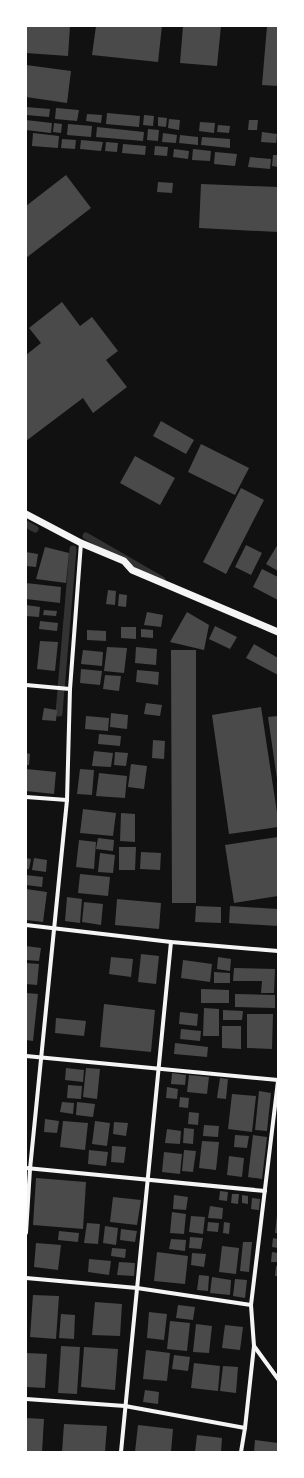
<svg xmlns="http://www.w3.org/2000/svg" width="304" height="1478" font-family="Georgia,serif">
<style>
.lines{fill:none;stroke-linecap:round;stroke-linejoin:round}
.stream{stroke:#333;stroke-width:7}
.building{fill:#4a4a4a}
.minor{stroke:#f5f5f5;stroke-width:4}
.tertiary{stroke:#f5f5f5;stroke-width:7}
</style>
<rect width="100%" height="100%" fill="#111"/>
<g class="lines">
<g class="stream">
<path d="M26,524L35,529"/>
<path d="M86,536L162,580"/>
<path d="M59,713L73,549"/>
</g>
</g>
<g class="building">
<path d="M26,26H70L68,56L26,53Z"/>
<path d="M96,26H162L158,62L92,55Z"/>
<path d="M183,26H221L217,66L180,63Z"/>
<path d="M267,26L278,27V86L262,85Z"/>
<path d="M26,65L71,71L67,103L26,97Z"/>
<path d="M26,107L50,109L49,117L26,115Z"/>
<path d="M56,108L79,110L77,121L55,119Z"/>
<path d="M107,113L140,116L139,127L106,124Z"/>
<path d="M87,114L102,115L101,123L86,121Z"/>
<path d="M144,115L154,116L153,126L143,125Z"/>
<path d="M158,117L167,118L166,127L158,126Z"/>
<path d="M169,119L180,120L179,130L168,128Z"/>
<path d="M26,120L52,123L51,133L26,130Z"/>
<path d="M249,120H258L257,130H248Z"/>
<path d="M200,122L215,123L214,133L199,131Z"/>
<path d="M54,123L62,124L61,133L53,132Z"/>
<path d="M68,124L92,126L91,137L67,135Z"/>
<path d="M218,125L230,126L229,133L217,132Z"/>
<path d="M97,127L144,132L143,141L96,137Z"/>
<path d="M148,129L159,130L158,141L147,140Z"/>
<path d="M262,132L277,134L276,143L261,142Z"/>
<path d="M33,133L59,136L58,148L32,146Z"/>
<path d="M163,133L177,135L176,143L162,142Z"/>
<path d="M180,135L198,137V145L179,143Z"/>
<path d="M202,137L230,139V148L201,145Z"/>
<path d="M62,139L76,140L75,149L61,148Z"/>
<path d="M81,140L103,142L101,151L80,149Z"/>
<path d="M106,142L118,143L117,152L105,151Z"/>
<path d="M123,144L146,146L145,155L122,153Z"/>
<path d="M155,146L168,147L167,156L154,155Z"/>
<path d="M174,149L189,151L188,159L173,157Z"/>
<path d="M193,149L211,151L210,161L192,160Z"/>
<path d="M215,152L237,154L235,166L214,164Z"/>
<path d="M273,155H278V167L272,166Z"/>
<path d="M250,157L271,159L270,169L248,167Z"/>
<path d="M66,175L91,208L26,258V206Z"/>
<path d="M158,182L173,183L172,193L157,192Z"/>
<path d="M201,184L278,187V232L199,228Z"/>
<path d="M62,302L80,326L92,317L118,351L106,360L127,387L93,413L83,398L26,441V355L41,343L29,328Z"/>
<path d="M161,421L194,440L186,454L153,436Z"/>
<path d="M201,444L249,468L235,495L188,472Z"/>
<path d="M135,456L175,478L160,505L120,483Z"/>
<path d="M241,488L264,500L226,574L203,562Z"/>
<path d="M278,544V571L266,564Z"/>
<path d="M246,545L262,553L251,575L235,567Z"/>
<path d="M45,547L69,553L66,583L36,579Z"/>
<path d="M26,552L38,554L36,567L26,566Z"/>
<path d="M262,569L278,577V600L253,587Z"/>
<path d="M26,583L61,587L60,603L26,599Z"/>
<path d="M108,590L116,591L115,605L106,604Z"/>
<path d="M119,594L127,595L126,607L118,606Z"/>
<path d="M26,605L40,607L39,617L26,616Z"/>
<path d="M44,610L57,611L56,616L43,615Z"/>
<path d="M147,612L163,615L161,627L144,625Z"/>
<path d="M187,612L209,625L204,650L170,642Z"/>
<path d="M40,621L58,623L57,631L39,629Z"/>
<path d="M215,626L237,637L230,649L209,639Z"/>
<path d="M121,627H136V639L121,638Z"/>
<path d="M141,629L153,630V638L141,637Z"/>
<path d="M87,630L106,631V641L87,640Z"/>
<path d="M40,641L58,642L55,671L37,669Z"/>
<path d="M254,644L278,658V675L246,658Z"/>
<path d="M107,647L127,648L124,673L104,671Z"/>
<path d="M136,647L157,649L156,665L135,663Z"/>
<path d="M83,650L103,652L102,666L81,664Z"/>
<path d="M171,650H196V903H172Z"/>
<path d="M81,669L102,671L100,685L80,683Z"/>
<path d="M137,670L159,672L158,685L136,682Z"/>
<path d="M105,675L121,676L119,691L103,689Z"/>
<path d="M146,703L162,705L160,716L144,714Z"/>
<path d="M261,707L278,819V827L229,834L212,715Z"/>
<path d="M44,708L57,710L56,721L42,720Z"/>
<path d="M111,713L128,715L127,729L110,727Z"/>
<path d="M86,716L109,718L108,731L85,729Z"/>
<path d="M278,716V779H277L268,717Z"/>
<path d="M99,734L121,736L120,746L98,744Z"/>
<path d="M153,740L165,741L164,759L152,758Z"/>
<path d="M94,751L113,753L111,767L92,766Z"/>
<path d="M115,752L128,753L126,766L114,765Z"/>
<path d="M26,753L30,754L29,765H26Z"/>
<path d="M131,764L147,766L144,789L128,787Z"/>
<path d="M26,769L56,772L54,794L26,791Z"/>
<path d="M80,769L94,770L92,795L77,794Z"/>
<path d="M99,773L127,776L125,798L96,796Z"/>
<path d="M83,809L116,813L113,836L80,833Z"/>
<path d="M121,813L135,814V842L120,841Z"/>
<path d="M278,837V896L234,903L225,845Z"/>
<path d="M98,838L114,840L113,851L96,849Z"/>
<path d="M79,840L96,842L94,869L76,867Z"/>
<path d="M119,847H136L135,870H119Z"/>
<path d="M141,852L161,853L160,870L140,869Z"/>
<path d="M100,853L115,855L113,873L98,872Z"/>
<path d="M26,858L31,859L29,869H26Z"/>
<path d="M34,858L47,860L46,872L32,870Z"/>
<path d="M80,874L110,877L108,896L78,893Z"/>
<path d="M26,875L43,877L42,887L26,885Z"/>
<path d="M26,889L47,892L43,922L26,920Z"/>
<path d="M67,897L82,899L80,923L65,921Z"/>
<path d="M117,899L161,903L159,929L115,925Z"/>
<path d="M84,902L103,904L101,925L82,922Z"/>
<path d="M196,906L221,907V923L195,922Z"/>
<path d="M230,906L278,909V926L229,923Z"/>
<path d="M26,946L41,948L39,961L26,960Z"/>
<path d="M141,954L159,956L156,984L138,982Z"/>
<path d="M111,957L133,959L131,977L109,974Z"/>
<path d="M218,957L231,959L230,971L217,969Z"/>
<path d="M183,960L212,964L210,982L181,978Z"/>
<path d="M26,963L39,964L37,985L26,984Z"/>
<path d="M234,968L275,969L274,993H261L262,981H233Z"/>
<path d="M214,972L230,973V983H214Z"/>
<path d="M201,989L229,990V1003H201Z"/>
<path d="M26,993L38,994L33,1041L26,1040Z"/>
<path d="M235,994L275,995V1008L235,1007Z"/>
<path d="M104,1004L155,1010L151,1052L100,1047Z"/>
<path d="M204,1008L219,1009V1036H203Z"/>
<path d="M223,1010L243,1011L242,1020H223Z"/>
<path d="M180,1012L198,1014L197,1026L179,1024Z"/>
<path d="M247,1014H273L272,1049L247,1048Z"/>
<path d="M56,1018L86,1021L84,1036L55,1033Z"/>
<path d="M222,1026H241V1049L222,1048Z"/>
<path d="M181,1029L201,1031L200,1041L180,1039Z"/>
<path d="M175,1043L208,1047L207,1057L174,1054Z"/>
<path d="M66,1068L84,1070L83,1082L65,1080Z"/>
<path d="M86,1068L100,1069L97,1099L83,1097Z"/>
<path d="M172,1073L186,1075L185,1085L171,1084Z"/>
<path d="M189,1075L209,1077L207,1094L187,1092Z"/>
<path d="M220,1078L228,1079L226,1099L217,1098Z"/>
<path d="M68,1085L82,1086L81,1099L67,1098Z"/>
<path d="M167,1087L178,1089L177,1099L166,1098Z"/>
<path d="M259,1091L271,1093L267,1131L255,1130Z"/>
<path d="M232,1094L256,1096L252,1132L228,1129Z"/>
<path d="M180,1097L189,1098L188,1108L179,1107Z"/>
<path d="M62,1102L74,1103L73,1114L60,1112Z"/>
<path d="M77,1102L95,1104L93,1117L76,1115Z"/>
<path d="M189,1112L199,1113L198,1125L188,1124Z"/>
<path d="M45,1119L59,1121L57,1133L44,1132Z"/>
<path d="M63,1121L88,1123L85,1150L60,1147Z"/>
<path d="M95,1121L110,1123L107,1146L92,1144Z"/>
<path d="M114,1122L128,1123L126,1136L113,1134Z"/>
<path d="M204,1125L219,1126L218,1137L203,1136Z"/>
<path d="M184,1128L194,1129L193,1144L183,1143Z"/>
<path d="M167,1129L181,1131L180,1144L165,1143Z"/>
<path d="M235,1135L249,1136L247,1148L234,1147Z"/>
<path d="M253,1135L267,1137L262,1179L248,1177Z"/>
<path d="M202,1141L219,1142L216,1170L199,1168Z"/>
<path d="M112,1146L126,1147L124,1163L111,1162Z"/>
<path d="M89,1150L108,1152L106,1166L88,1164Z"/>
<path d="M184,1150L196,1151L193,1172L182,1171Z"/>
<path d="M164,1152L182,1154L180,1174L162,1172Z"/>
<path d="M229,1156L244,1158L242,1177L227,1175Z"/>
<path d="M36,1178L86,1182L83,1229L33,1225Z"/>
<path d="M220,1191L228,1192L227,1201L219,1200Z"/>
<path d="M232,1194H239L238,1204L231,1203Z"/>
<path d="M174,1195L188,1197L186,1210L173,1209Z"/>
<path d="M242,1195L248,1196V1204L242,1203Z"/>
<path d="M113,1197L141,1200L137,1225L110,1222Z"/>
<path d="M252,1198L260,1199L259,1210L251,1209Z"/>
<path d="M210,1206L223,1208L222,1219L208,1218Z"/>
<path d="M172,1212L186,1214L184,1234L170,1233Z"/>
<path d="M277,1215L278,1216V1233H275Z"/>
<path d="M191,1216L205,1217L203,1234L189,1232Z"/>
<path d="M208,1222L219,1223L218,1232L207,1231Z"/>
<path d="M224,1222L230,1223L229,1234L223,1233Z"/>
<path d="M87,1223L100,1224L98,1244L84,1243Z"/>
<path d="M105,1226L118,1228L116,1245L103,1243Z"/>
<path d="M121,1229L137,1231L135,1242L120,1240Z"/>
<path d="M59,1231L79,1233L78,1242L58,1240Z"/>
<path d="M190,1237L203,1238L201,1249L189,1248Z"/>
<path d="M273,1238L278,1239V1248L272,1247Z"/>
<path d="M171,1239L186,1240L185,1251L169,1249Z"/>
<path d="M243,1242H252L249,1272L240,1271Z"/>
<path d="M36,1243L61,1245L58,1270L34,1267Z"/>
<path d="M222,1246L239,1248L236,1274L219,1272Z"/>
<path d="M112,1248L126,1249L125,1258L111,1256Z"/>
<path d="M157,1252L188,1256L185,1284L154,1281Z"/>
<path d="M272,1252L278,1253V1262H271Z"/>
<path d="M192,1253L206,1254L204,1267L191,1265Z"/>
<path d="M89,1259L111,1261L109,1275L88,1272Z"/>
<path d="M119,1262L135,1263L134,1276L117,1275Z"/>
<path d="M276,1266H278V1276H275Z"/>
<path d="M199,1275L209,1276L208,1291L197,1290Z"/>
<path d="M212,1277L231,1280L230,1295L210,1293Z"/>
<path d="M235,1279L247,1280L245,1298L233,1296Z"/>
<path d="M33,1295L59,1296L56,1339L30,1337Z"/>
<path d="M95,1302L122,1304L120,1336L92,1335Z"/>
<path d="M178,1305L195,1307L193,1320L176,1318Z"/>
<path d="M149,1312L167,1314L164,1340L147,1338Z"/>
<path d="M61,1314L75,1315L74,1339L59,1338Z"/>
<path d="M170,1321L190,1323L187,1351L167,1349Z"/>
<path d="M196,1324L212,1326L209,1353L193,1352Z"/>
<path d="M225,1325L243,1327L240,1350L222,1348Z"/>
<path d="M61,1346L80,1347L77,1394L58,1393Z"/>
<path d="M84,1347L118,1349L115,1390L81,1387Z"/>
<path d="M146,1350L170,1353L167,1381L143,1379Z"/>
<path d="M26,1353L47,1354L45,1388L26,1387Z"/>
<path d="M174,1355L190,1357L188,1371L172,1369Z"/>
<path d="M194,1363L220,1366L218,1391L191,1388Z"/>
<path d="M223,1366L238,1367L236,1393L220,1391Z"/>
<path d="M145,1390L159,1392L158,1404L143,1402Z"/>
<path d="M26,1418L44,1419L42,1452H26Z"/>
<path d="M64,1424L107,1426L105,1452H62Z"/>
<path d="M138,1425L173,1429L171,1452H135Z"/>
<path d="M197,1435L222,1438L221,1452H195Z"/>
<path d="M255,1440L278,1443V1452H254Z"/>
</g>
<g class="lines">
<g class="minor">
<path d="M26,685L70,689"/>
<path d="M26,797L67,800"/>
<path d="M26,925L171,942L278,951"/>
<path d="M26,1056L278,1080"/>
<path d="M26,1168L265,1191"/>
<path d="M26,1233L30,1169L67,800L70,689L81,543"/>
<path d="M26,1278L137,1288L251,1305"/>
<path d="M254,1346L278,1379"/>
<path d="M26,1399L125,1406L245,1428"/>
<path d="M121,1452L171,942"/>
<path d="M241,1452L245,1428L254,1346L251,1305L278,1081"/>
</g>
<path class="tertiary" d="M26,514L81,543L124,561L132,570L278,632"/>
</g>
<rect width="304" height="1478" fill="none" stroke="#ffffff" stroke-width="54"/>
</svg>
